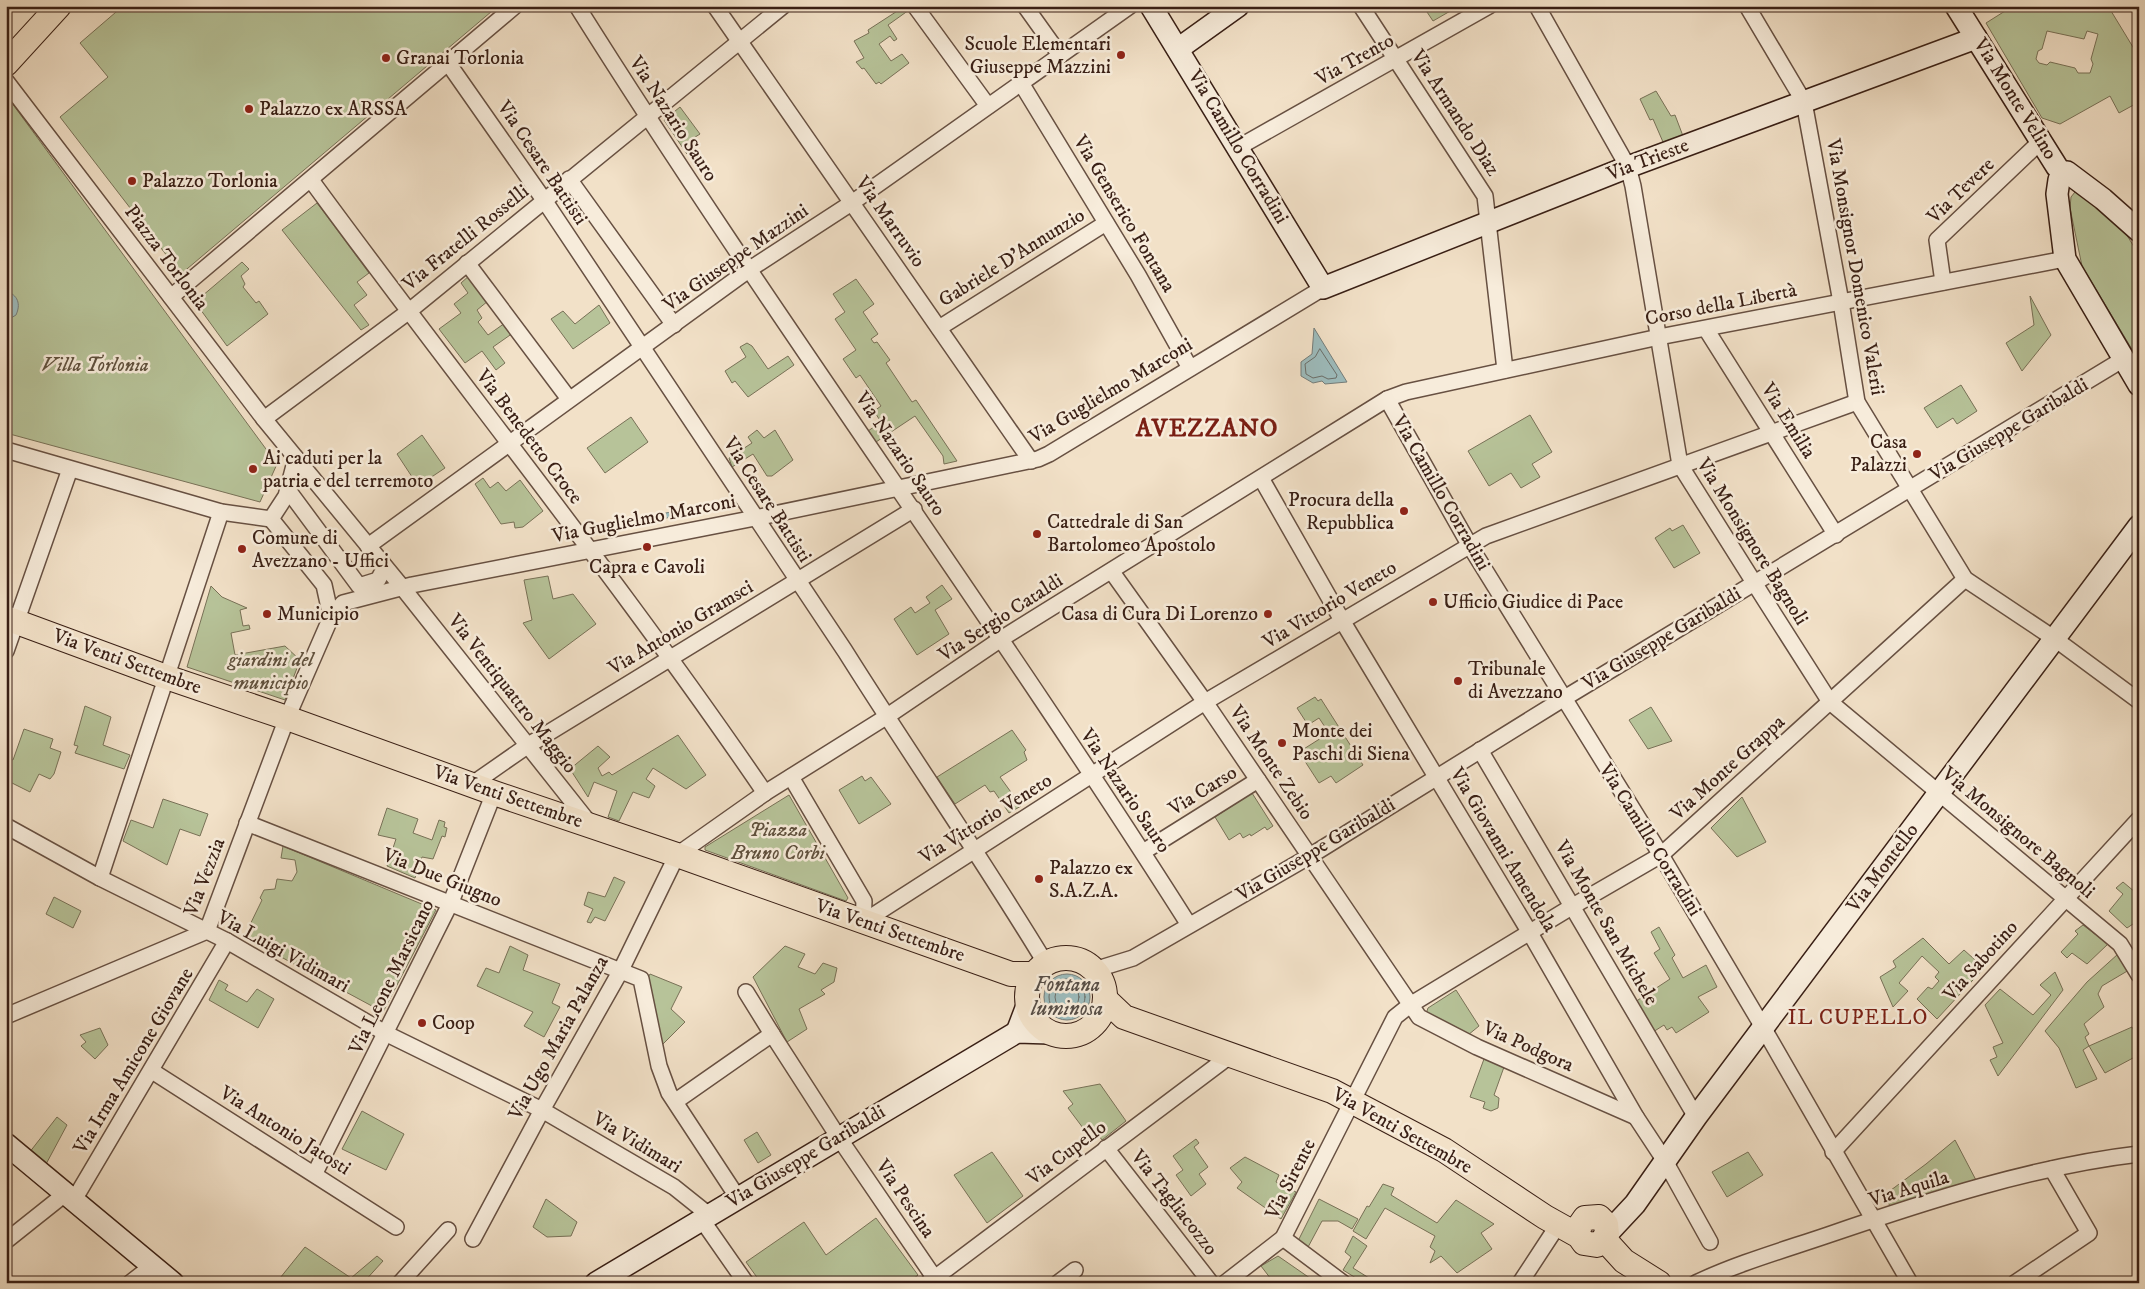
<svg xmlns="http://www.w3.org/2000/svg" width="2145" height="1289" font-family="'IM FELL DW Pica',serif">
<style>
.green{fill:#b7c399;stroke:#787157;fill-rule:evenodd}
.water{fill:#9dbcbd;stroke:#757d7a}
.lines{fill:none;stroke-linecap:round;stroke-linejoin:round}
.shore{stroke:#6b6e69;stroke-width:1}
.street-casing{stroke:#675042;stroke-width:18}
.secondary-casing{stroke:#391f15;stroke-width:24}
.primary-casing{stroke:#391f15;stroke-width:26}
.street{stroke:#f7ecdb;stroke-width:15}
.secondary{stroke:#f7ecdb;stroke-width:21}
.primary{stroke:#f2e1c8;stroke-width:24}
.rail-casing{stroke:#391f15;stroke-width:5.5}
.rail{stroke:#f7ecdb;stroke-width:4;stroke-dasharray:11;stroke-linecap:butt}
.poi-dot{fill:#8f2418;stroke:#f7ecdb;stroke-width:2}
.labels{text-anchor:middle;dominant-baseline:central;stroke-width:5;stroke-linejoin:round;paint-order:stroke}
.poi-label{font-size:20px;fill:#391f15;stroke:#f7ecdb;text-anchor:start}
.street-label{font-size:20px;fill:#391f15;stroke:#f7ecdb}
.park-label{font-size:20px;font-style:italic;fill:#5f503d;stroke:#f7ecdb}
.water-label{font-size:21px;font-style:italic;fill:#574e47;stroke:#f7ecdb}
.neighbourhood-label{font-size:21px;letter-spacing:1px;fill:#7a1f14;stroke:#f7ecdb}
.district-label{font-size:25px;font-weight:bold;letter-spacing:1px;fill:#7a1f14;stroke:#f7ecdb}
</style>
<rect width="100%" height="100%" fill="#f2e1c8"/>
<filter id="stains"><feTurbulence type="fractalNoise" baseFrequency=".004" numOctaves="4"/><feColorMatrix values="0 0 0 0 .2 0 0 0 0 .09 0 0 0 0 .02 0 0 0 .5 -.17"/></filter>
<radialGradient id="worn" r=".72"><stop offset=".6" stop-color="#630" stop-opacity="0"/><stop offset="1" stop-color="#630" stop-opacity=".3"/></radialGradient>
<g class="green">
<path d="M123,6H498L181,274L60,117L108,77L80,43Z"/>
<path d="M905,6L909,10L888,25L897,39L894,41L890,36L879,44L891,61L902,54L909,63L881,84L879,82L876,84L864,68L862,69L856,62L864,58L854,41L869,33L868,30Z"/>
<path d="M1423,6H1459L1433,21Z"/>
<path d="M2013,6H2108L2139,57V102L2119,113L2110,96L2060,124L2042,118L1986,23ZM2047,31L2084,39L2087,31L2098,34L2091,59L2093,64L2090,73H2078L2075,68L2050,62L2047,65L2039,63L2036,59L2038,51L2042,49Z"/>
<path d="M1656,91L1671,116L1675,115L1683,136L1663,142L1653,119L1650,120L1640,99Z"/>
<path d="M6,95L277,464L260,502L6,433Z"/>
<path d="M680,107L700,134L692,139L698,147L687,154L664,120Z"/>
<path d="M2075,192H2083L2128,237L2139,255V361L2082,266L2070,208L2071,197Z"/>
<path d="M317,203L369,273L357,282L367,295L354,305L369,325L361,330L282,230Z"/>
<path d="M242,262L249,269L241,276L245,284L243,287L256,303L259,301L268,314L227,346L195,302Z"/>
<path d="M470,275L488,301L477,310L482,318L478,322L488,335L505,323L513,333L493,347L505,363L496,370L482,351L465,363L439,329L461,313L454,304L468,293L461,283Z"/>
<path d="M856,279L874,304L863,312L878,334L871,339L874,343L877,342L890,360L886,363L912,402L916,400L957,461L944,464L943,456L915,416L876,442L868,431L881,422L874,411L881,406L860,375L856,378L843,359L856,350L835,319L845,312L833,294Z"/>
<path d="M2030,296L2051,335L2022,371L2006,343L2034,325Z"/>
<path d="M599,305L610,323L573,349L551,319L563,311L575,324Z"/>
<path d="M747,343L752,346L768,369L788,356L794,365L748,397L735,381L732,383L725,371L746,357L740,347Z"/>
<path d="M1961,385L1977,411L1957,424L1953,418L1937,428L1924,408Z"/>
<path d="M1530,415L1552,452L1532,464L1540,477L1521,488L1511,473L1489,486L1468,451Z"/>
<path d="M631,417L648,442L605,473L587,448Z"/>
<path d="M757,430L764,438L775,430L793,460L772,476H767L753,454L732,467L729,458L752,443L748,437Z"/>
<path d="M422,435L445,468L418,486L397,454Z"/>
<path d="M483,478L490,488L498,482L506,491L520,480L543,511L523,527L515,528L514,522L501,524L475,484Z"/>
<path d="M1683,525L1700,553L1674,568L1655,538L1670,528L1672,531Z"/>
<path d="M548,576L553,599L573,594L596,624L549,659L523,623L532,620L524,580Z"/>
<path d="M942,585L952,599L935,610L949,634L917,655L894,619L911,607L915,613L930,603L926,597Z"/>
<path d="M211,586L222,597L247,608L240,610L243,626L249,625L250,629L231,633L235,655L285,646L300,660L285,700L187,667Z"/>
<path d="M1315,697L1318,701L1321,699L1363,765L1336,783L1331,776L1319,783L1299,752L1329,733L1319,718L1308,725L1297,708Z"/>
<path d="M85,706L111,717L103,745L130,755L124,769L75,753L78,746L74,745Z"/>
<path d="M1651,707L1672,741L1648,749L1629,720Z"/>
<path d="M24,729L53,739L50,748L61,752L54,774L50,779L39,774L30,792L6,780V758L13,760Z"/>
<path d="M1012,730L1026,750L1024,752L1027,760L1000,777L1021,806L1009,813L994,791L990,792L985,785L955,804L937,777Z"/>
<path d="M678,735L706,775L686,789L653,768L646,779L655,786L649,798L633,792L619,821L608,817L617,791L594,782L588,797L570,769L598,746L610,757L598,768L602,776L609,772L612,775Z"/>
<path d="M862,776L865,781L871,777L891,804L859,824L839,790Z"/>
<path d="M1252,793L1273,826L1267,830L1265,827L1251,836L1250,834L1243,838L1240,833L1229,840L1215,817Z"/>
<path d="M789,795L848,898L846,901L705,850V847Z"/>
<path d="M1742,797L1766,842L1737,857L1711,828Z"/>
<path d="M163,799L208,814L200,836L180,829L167,865L123,841L131,820L153,828Z"/>
<path d="M387,808L418,819L413,833L432,840L439,820L445,822L444,827L447,828L445,837L442,836L433,859L422,857L415,878L387,866L396,839L378,835Z"/>
<path d="M283,846L436,910L383,1012L244,937L262,900L260,898L264,890L275,889L277,879L292,881L297,872L295,860L281,858Z"/>
<path d="M614,877L625,882L605,921L595,917L591,923L587,922L593,909L584,905L588,892L605,897Z"/>
<path d="M2123,882L2135,892L2139,889V920L2127,928L2109,911L2123,894L2116,888Z"/>
<path d="M54,897L81,911L73,928L46,914Z"/>
<path d="M2083,925L2108,944L2087,964L2072,953L2067,958L2061,952L2078,934L2075,931Z"/>
<path d="M1659,927L1675,955L1672,958L1683,978L1706,965L1717,987L1698,997L1709,1012L1676,1033L1672,1027L1667,1030L1664,1025L1653,1032L1635,1002L1670,979L1654,953L1660,949L1651,932Z"/>
<path d="M1923,938L1949,964L1964,950L1984,968L1937,1019L1917,999L1928,987L1932,989L1939,981L1935,977L1939,972L1922,956L1899,983L1908,991L1893,1007L1880,977L1896,967L1893,961Z"/>
<path d="M510,946L528,955L523,970L560,984L552,1003L560,1007L544,1037L524,1026L533,1012L477,986L486,968L499,973Z"/>
<path d="M785,946L805,954L798,967L815,974L823,963L837,968L834,982L821,990L825,994L799,1009L807,1029L787,1042L753,977Z"/>
<path d="M2118,954L2129,970L2102,986L2098,994L2104,1007L2084,1024L2089,1034L2085,1037L2089,1046L2132,1027L2139,1040V1069L2133,1058L2105,1073L2089,1046L2083,1050L2097,1079L2076,1088L2059,1048L2045,1031L2087,982Z"/>
<path d="M2055,972L2063,990L1998,1076L1990,1060L1997,1057L1993,1047L2003,1043L1985,1005L2000,989L2033,1015L2051,995L2040,985Z"/>
<path d="M650,974L682,987L671,1009L685,1022L658,1049L645,983Z"/>
<path d="M219,980L228,985L225,990L247,1002L257,989L274,999L258,1028L209,1000Z"/>
<path d="M1456,990L1479,1026L1468,1035L1426,1014L1428,1008Z"/>
<path d="M100,1028L108,1045L95,1059L81,1046L86,1042L80,1035Z"/>
<path d="M1484,1059L1504,1067L1494,1095L1499,1098L1498,1108L1491,1111L1483,1108L1485,1102L1470,1097Z"/>
<path d="M1100,1084L1126,1121L1102,1140L1093,1128L1086,1132L1068,1108L1073,1104L1063,1091Z"/>
<path d="M362,1111L404,1134L386,1170L342,1149Z"/>
<path d="M57,1117L67,1125L45,1166L29,1153Z"/>
<path d="M757,1132L771,1155L758,1163L744,1140Z"/>
<path d="M1196,1139L1199,1143L1194,1147L1208,1167L1199,1174L1206,1184L1191,1196L1176,1175L1183,1170L1173,1156Z"/>
<path d="M1955,1140L1977,1182L1891,1207L1883,1196L1926,1164Z"/>
<path d="M992,1152L1023,1196L987,1223L954,1175Z"/>
<path d="M1748,1152L1763,1175L1727,1197L1712,1172Z"/>
<path d="M1245,1157L1279,1175L1276,1182L1296,1192L1281,1219L1237,1188L1242,1182L1230,1168Z"/>
<path d="M1383,1184L1394,1188L1391,1195L1437,1223L1456,1200L1494,1224L1481,1233L1492,1249L1457,1273L1441,1256L1430,1263L1435,1251L1430,1247L1435,1236L1385,1208L1366,1239L1353,1231L1367,1206L1369,1207Z"/>
<path d="M546,1199L577,1222L571,1236L547,1237L533,1227Z"/>
<path d="M1319,1199L1358,1219L1352,1229L1338,1221H1322L1307,1249L1297,1243Z"/>
<path d="M876,1218L918,1275L908,1283H846L843,1279L837,1283H761L746,1262L804,1222L826,1255Z"/>
<path d="M1353,1236L1367,1246L1353,1268L1377,1283H1364L1343,1270L1351,1257L1345,1252Z"/>
<path d="M305,1247L351,1278L377,1256L383,1261L363,1283H276Z"/>
<path d="M1278,1256L1317,1283H1274L1261,1266Z"/>
</g>
<g class="water">
<path d="M6,291C18,295 21,304 16,315L6,321Z"/>
<path d="M1314,328L1347,382L1325,384L1322,381L1313,383L1301,376V362L1312,354Z"/>
<path d="M687,509L688,514L619,527L618,522Z"/>
<circle cx="1067" cy="997" r="23"/>
</g>
<g class="lines">
<g class="shore">
<path d="M1320,349L1337,375L1336,378L1328,379L1322,376L1313,378L1306,374L1305,364L1315,357Z"/>
<circle cx="1067" cy="997" r="18"/>
<circle cx="1067" cy="997" r="12"/>
</g>
<defs>
<g id="street">
<path d="M577,6C773,318 992,614 1189,925"/>
<path d="M715,6L1031,461"/>
<path d="M915,6L988,106"/>
<path d="M1025,6L1060,55"/>
<path d="M1361,6L1485,196L1505,370"/>
<path d="M1537,6L1628,167L1633,186L1680,465L1765,600L1830,702L2120,944L2139,975"/>
<path d="M1747,6L1804,102L1841,302L1857,402L1965,579L2055,639L2139,701"/>
<path d="M448,63L544,200L845,651C911,756 982,858 1046,964"/>
<path d="M6,81L264,419L402,587L590,824"/>
<path d="M1021,83L1138,275L1190,368"/>
<path d="M1239,147L1489,6"/>
<path d="M569,179L674,325"/>
<path d="M311,180C461,385 622,583 765,793"/>
<path d="M467,263L569,399"/>
<path d="M1943,282L1937,240L2042,140"/>
<path d="M171,297L515,6"/>
<path d="M939,328L1106,223"/>
<path d="M1706,329L1836,535"/>
<path d="M1387,399L1470,546L1661,855L1764,1029L1910,1283"/>
<path d="M264,419L408,312L783,6"/>
<path d="M6,450L221,512L271,519"/>
<path d="M1261,478L1343,622L1530,933L1636,1117L1665,1161L1710,1242"/>
<path d="M288,490L359,586L378,580L385,567"/>
<path d="M271,519L324,585L331,617"/>
<path d="M271,519L286,496L296,458"/>
<path d="M368,546L750,269L853,202L1130,6"/>
<path d="M1112,572L1205,702L1419,1017L1477,1047L1636,1117"/>
<path d="M6,651L70,469"/>
<path d="M1480,750L1696,1117"/>
<path d="M791,777L864,901L863,922"/>
<path d="M471,785L527,746L914,509"/>
<path d="M247,823L641,979L659,1066L669,1093L738,1198"/>
<path d="M6,826L100,878L227,941L387,1034L542,1110L674,1187L709,1215"/>
<path d="M1143,852L1258,780"/>
<path d="M100,878L221,512"/>
<path d="M863,922L1205,702L1486,536L1857,402"/>
<path d="M1094,970L1133,958L1310,856L1563,699L2122,360"/>
<path d="M746,992L772,1034"/>
<path d="M6,1016L207,931L287,718L331,617L343,603L412,585L755,518L1038,459L1049,454L1323,288"/>
<path d="M152,1071L396,1227"/>
<path d="M676,1101L772,1034L839,1138L938,1283"/>
<path d="M1106,1148L1211,1283"/>
<path d="M1833,1152L2139,819"/>
<path d="M315,1173L451,902L494,793"/>
<path d="M74,1200L227,941"/>
<path d="M702,1220L746,1283"/>
<path d="M1283,1238L1343,1283"/>
<path d="M473,1239L542,1110L620,972L677,855L765,793L886,717L1001,639L1387,399L1406,392L1659,337L2065,259"/>
<path d="M6,1241L65,1194"/>
<path d="M130,1283L152,1266"/>
<path d="M400,1283L448,1230"/>
<path d="M928,1283L1231,1055"/>
<path d="M1058,1283L1075,1270"/>
<path d="M1225,1283L1283,1238L1395,1017L1410,1005L1573,906L1661,855L1965,579"/>
<path d="M1520,1283L1558,1225"/>
<path d="M1696,1283C1738,1263 1784,1250 1828,1235C1927,1201 2035,1166 2139,1154"/>
<path d="M2015,1283L2089,1233L2052,1169"/>
</g>
<g id="secondary">
<path d="M1151,6L1323,288L1628,167L1976,38"/>
<path d="M1956,6L2057,167"/>
<path d="M1178,49L1238,6"/>
<path d="M2067,172L2103,199L2139,231"/>
<path d="M2059,180L2057,194L2065,259L2139,385"/>
<path d="M1017,1032L1028,1003"/>
<path d="M6,1144L173,1283"/>
<path d="M1607,1234L1635,1204L1696,1117L2139,526"/>
<path d="M596,1283L1017,1032L1050,1033"/>
</g>
<g id="primary">
<path d="M6,64L59,6"/>
<path d="M6,618L166,677L287,718L494,793L677,855L1011,974H1035"/>
<circle cx="1066" cy="997" r="39"/>
<path d="M1105,999L1124,1017L1332,1091L1444,1150L1545,1217L1579,1236L1584,1243L1597,1245L1604,1239L1607,1234L1606,1224L1599,1217L1585,1218L1578,1228L1579,1236"/>
<path d="M1604,1239L1624,1261L1659,1283"/>
</g>
</defs>
<use href="#street" class="street-casing"/>
<use href="#secondary" class="secondary-casing"/>
<use href="#primary" class="primary-casing"/>
<use href="#street" class="street"/>
<use href="#secondary" class="secondary"/>
<use href="#primary" class="primary"/>
<defs>
<path id="rail" d="M2132,6L2139,17"/>
</defs>
<use href="#rail" class="rail-casing"/>
<use href="#rail" class="rail"/>
</g>
<g class="poi-dot">
<circle cx="1121" cy="55" r="5"/>
<circle cx="386" cy="58" r="5"/>
<circle cx="249" cy="109" r="5"/>
<circle cx="132" cy="181" r="5"/>
<circle cx="1917" cy="454" r="5"/>
<circle cx="253" cy="469" r="5"/>
<circle cx="1404" cy="511" r="5"/>
<circle cx="1037" cy="534" r="5"/>
<circle cx="647" cy="547" r="5"/>
<circle cx="242" cy="549" r="5"/>
<circle cx="1433" cy="602" r="5"/>
<circle cx="267" cy="614" r="5"/>
<circle cx="1268" cy="614" r="5"/>
<circle cx="1458" cy="681" r="5"/>
<circle cx="1282" cy="743" r="5"/>
<circle cx="1039" cy="879" r="5"/>
<circle cx="422" cy="1023" r="5"/>
</g>
<g class="labels">
<g class="poi-label">
<text x="1111" y="44" text-anchor="end">Scuole Elementari<tspan x="1111" dy="23">Giuseppe Mazzini</tspan></text>
<text x="396" y="58">Granai Torlonia</text>
<text x="259" y="109">Palazzo ex ARSSA</text>
<text x="142" y="181">Palazzo Torlonia</text>
<text x="1907" y="442" text-anchor="end">Casa<tspan x="1907" dy="23">Palazzi</tspan></text>
<text x="263" y="458">Ai caduti per la<tspan x="263" dy="23">patria e del terremoto</tspan></text>
<text x="1394" y="500" text-anchor="end">Procura della<tspan x="1394" dy="23">Repubblica</tspan></text>
<text x="1047" y="522">Cattedrale di San<tspan x="1047" dy="23">Bartolomeo Apostolo</tspan></text>
<text x="252" y="538">Comune di<tspan x="252" dy="23">Avezzano - Uffici</tspan></text>
<text x="647" y="567" text-anchor="middle">Capra e Cavoli</text>
<text x="1443" y="602">Ufficio Giudice di Pace</text>
<text x="277" y="614">Municipio</text>
<text x="1258" y="614" text-anchor="end">Casa di Cura Di Lorenzo</text>
<text x="1468" y="669">Tribunale<tspan x="1468" dy="23">di Avezzano</tspan></text>
<text x="1292" y="731">Monte dei<tspan x="1292" dy="23">Paschi di Siena</tspan></text>
<text x="1049" y="868">Palazzo ex<tspan x="1049" dy="23">S.A.Z.A.</tspan></text>
<text x="432" y="1023">Coop</text>
</g>
<g class="street-label">
<text transform="translate(1355 60) rotate(-29)">Via Trento</text>
<text transform="translate(2015 99) rotate(58)">Via Monte Velino</text>
<text transform="translate(1455 113) rotate(57)">Via Armando Diaz</text>
<text transform="translate(673 119) rotate(57)">Via Nazario Sauro</text>
<text transform="translate(1238 147) rotate(59)">Via Camillo Corradini</text>
<text transform="translate(1648 160) rotate(-21)">Via Trieste</text>
<text transform="translate(542 163) rotate(56)">Via Cesare Battisti</text>
<text transform="translate(1961 191) rotate(-44)">Via Tevere</text>
<text transform="translate(1124 214) rotate(59)">Via Genserico Fontana</text>
<text transform="translate(890 222) rotate(55)">Via Marruvio</text>
<text transform="translate(466 238) rotate(-39)">Via Fratelli Rosselli</text>
<text transform="translate(166 258) rotate(53)">Piazza Torlonia</text>
<text transform="translate(736 258) rotate(-35)">Via Giuseppe Mazzini</text>
<text transform="translate(1012 258) rotate(-32)">Gabriele D'Annunzio</text>
<text transform="translate(1855 267) rotate(80)">Via Monsignor Domenico Valerii</text>
<text transform="translate(1721 305) rotate(-11)">Corso della Libertà</text>
<text transform="translate(1111 391) rotate(-31)">Via Guglielmo Marconi</text>
<text transform="translate(1788 421) rotate(58)">Via Emilia</text>
<text transform="translate(2009 430) rotate(-31)">Via Giuseppe Garibaldi</text>
<text transform="translate(529 437) rotate(53)">Via Benedetto Croce</text>
<text transform="translate(900 454) rotate(56)">Via Nazario Sauro</text>
<text transform="translate(1441 493) rotate(60)">Via Camillo Corradini</text>
<text transform="translate(767 500) rotate(57)">Via Cesare Battisti</text>
<text transform="translate(644 519) rotate(-11)">Via Guglielmo Marconi</text>
<text transform="translate(1752 542) rotate(58)">Via Monsignore Bagnoli</text>
<text transform="translate(1330 605) rotate(-31)">Via Vittorio Veneto</text>
<text transform="translate(1001 618) rotate(-33)">Via Sergio Cataldi</text>
<text transform="translate(681 628) rotate(-31)">Via Antonio Gramsci</text>
<text transform="translate(1662 639) rotate(-31)">Via Giuseppe Garibaldi</text>
<text transform="translate(127 662) rotate(20)">Via Venti Settembre</text>
<text transform="translate(512 694) rotate(52)">Via Ventiquattro Maggio</text>
<text transform="translate(1271 763) rotate(56)">Via Monte Zebio</text>
<text transform="translate(1728 768) rotate(-42)">Via Monte Grappa</text>
<text transform="translate(1125 791) rotate(56)">Via Nazario Sauro</text>
<text transform="translate(1203 791) rotate(-32)">Via Carso</text>
<text transform="translate(508 797) rotate(19)">Via Venti Settembre</text>
<text transform="translate(986 819) rotate(-32)">Via Vittorio Veneto</text>
<text transform="translate(2018 833) rotate(40)">Via Monsignore Bagnoli</text>
<text transform="translate(1650 840) rotate(58)">Via Camillo Corradini</text>
<text transform="translate(1316 850) rotate(-31)">Via Giuseppe Garibaldi</text>
<text transform="translate(1503 850) rotate(59)">Via Giovanni Amendola</text>
<text transform="translate(1883 868) rotate(-53)">Via Montello</text>
<text transform="translate(205 877) rotate(-69)">Via Vezzia</text>
<text transform="translate(442 878) rotate(22)">Via Due Giugno</text>
<text transform="translate(1606 923) rotate(60)">Via Monte San Michele</text>
<text transform="translate(890 931) rotate(19)">Via Venti Settembre</text>
<text transform="translate(283 952) rotate(29)">Via Luigi Vidimari</text>
<text transform="translate(1981 961) rotate(-48)">Via Sabotino</text>
<text transform="translate(392 977) rotate(-64)">Via Leone Marsicano</text>
<text transform="translate(559 1038) rotate(-61)">Via Ugo Maria Palanza</text>
<text transform="translate(1528 1047) rotate(24)">Via Podgora</text>
<text transform="translate(134 1061) rotate(-59)">Via Irma Amicone Giovane</text>
<text transform="translate(285 1131) rotate(32)">Via Antonio Jatosti</text>
<text transform="translate(1402 1131) rotate(29)">Via Venti Settembre</text>
<text transform="translate(637 1143) rotate(31)">Via Vidimari</text>
<text transform="translate(1067 1153) rotate(-37)">Via Cupello</text>
<text transform="translate(806 1157) rotate(-31)">Via Giuseppe Garibaldi</text>
<text transform="translate(1291 1179) rotate(-63)">Via Sirente</text>
<text transform="translate(1909 1189) rotate(-17)">Via Aquila</text>
<text transform="translate(905 1199) rotate(56)">Via Pescina</text>
<text transform="translate(1174 1203) rotate(52)">Via Tagliacozzo</text>
</g>
<g class="park-label">
<text x="95" y="365">Villa Torlonia</text>
<text x="271" y="660">giardini del<tspan x="271" dy="23">municipio</tspan></text>
<text x="778" y="830">Piazza<tspan x="778" dy="23">Bruno Corbi</tspan></text>
</g>
<g class="water-label">
<text x="1067" y="985">Fontana<tspan x="1067" dy="24">luminosa</tspan></text>
</g>
<g class="neighbourhood-label">
<text x="1858" y="1018">IL CUPELLO</text>
</g>
<g class="district-label">
<text x="1207" y="428">AVEZZANO</text>
</g>
</g>
<rect width="2145" height="1289" fill="none" stroke="#f2e1c8" stroke-width="25"/>
<rect x="8" y="8" width="2130" height="1274" fill="none" stroke="#391f15" stroke-width="2.5"/>
<rect x="12" y="12" width="2120" height="1264" fill="none" stroke="#391f15"/>
<rect width="100%" height="100%" filter="url(#stains)"/>
<rect width="100%" height="100%" fill="url(#worn)"/>
</svg>
